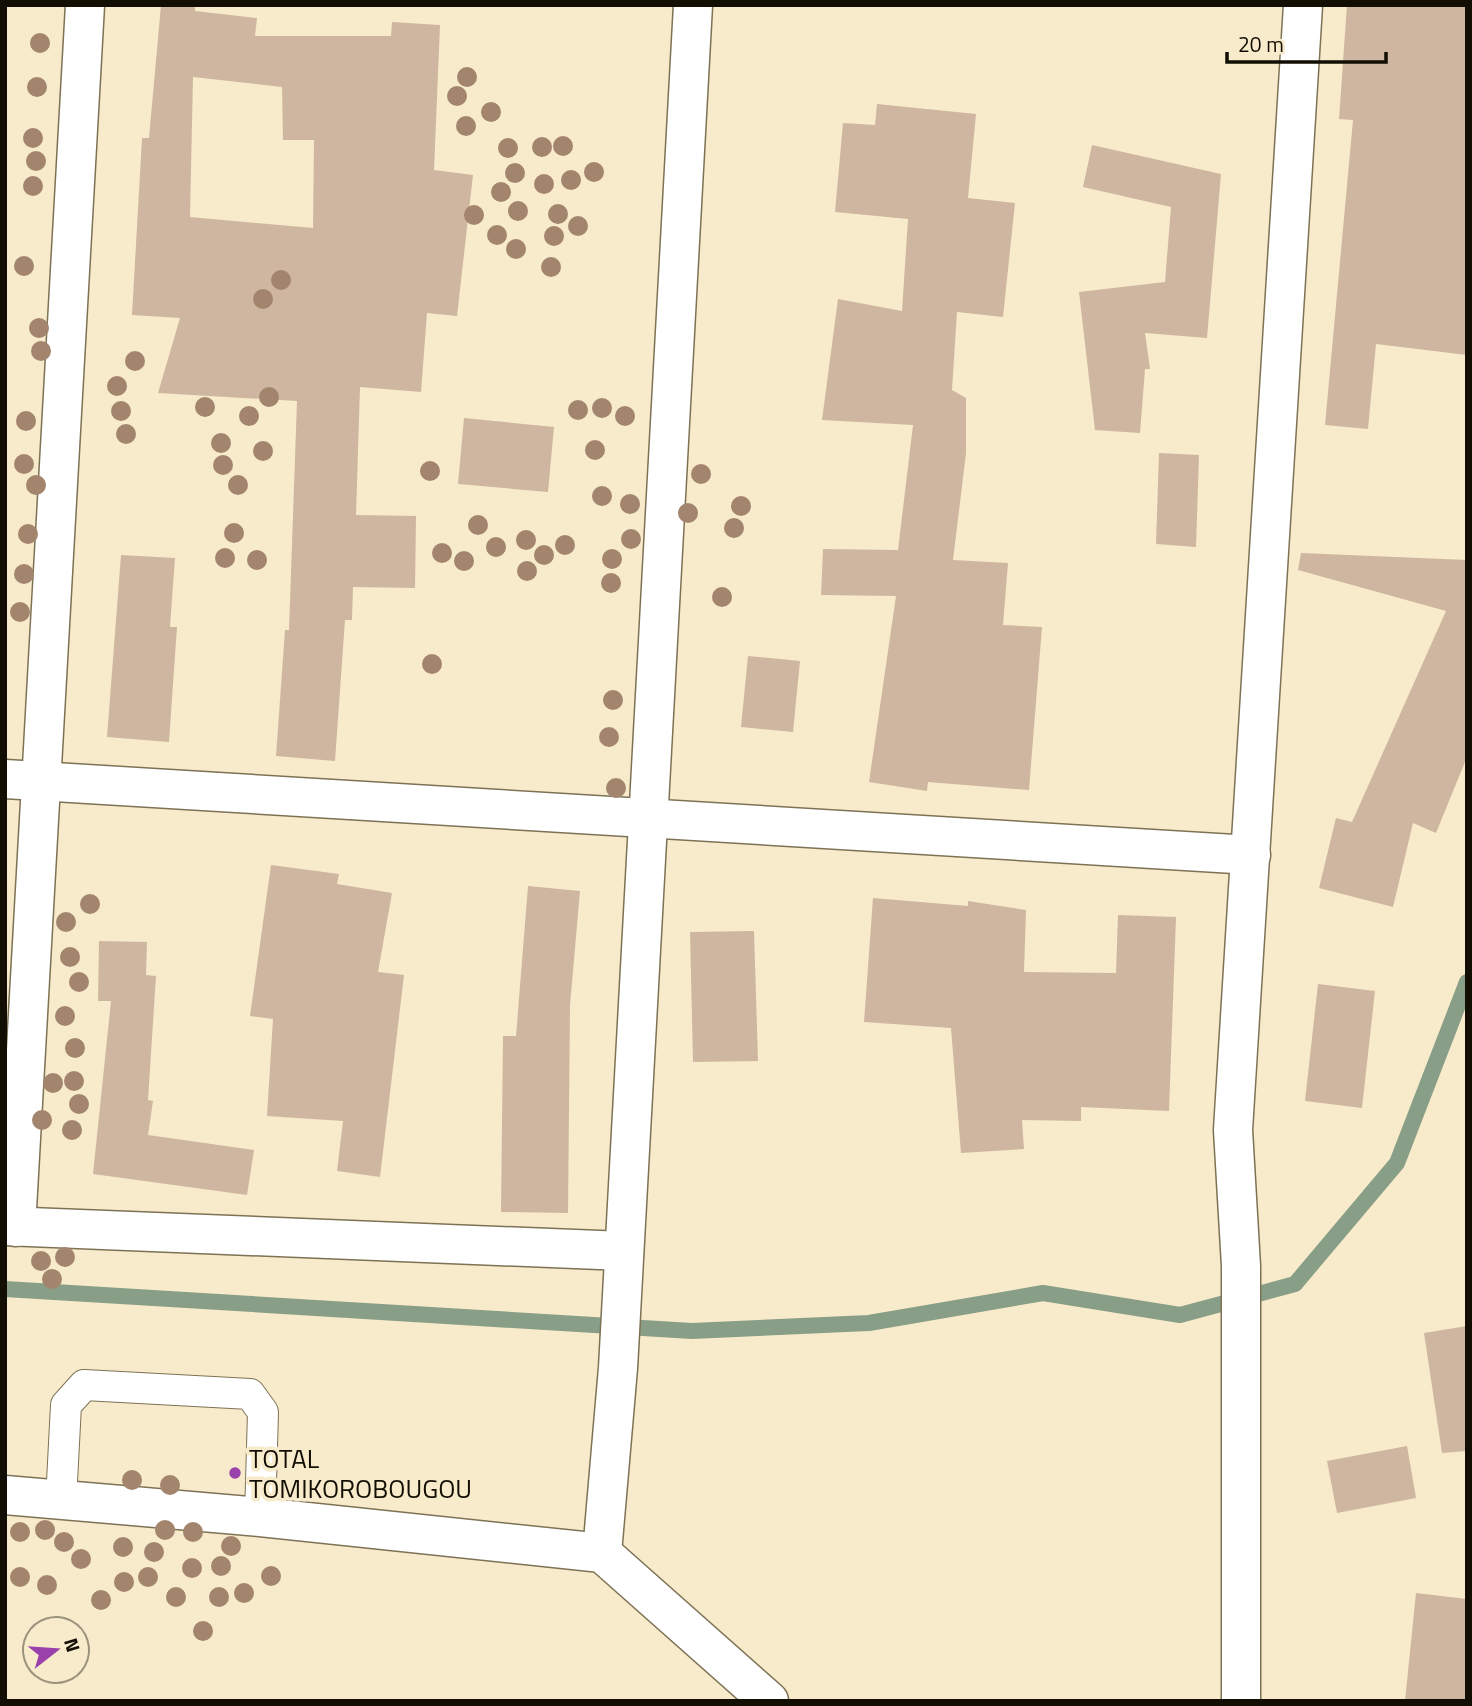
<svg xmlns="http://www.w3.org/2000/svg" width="1472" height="1706" font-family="'Titillium Web',sans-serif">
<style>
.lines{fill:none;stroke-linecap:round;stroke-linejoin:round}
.stream{stroke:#899e86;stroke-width:16}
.building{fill:#cfb6a0;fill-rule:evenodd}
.service-casing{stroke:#7d7255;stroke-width:32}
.minor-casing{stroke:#7d7255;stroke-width:41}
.tertiary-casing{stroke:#7d7255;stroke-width:41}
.service{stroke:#fff;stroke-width:30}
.minor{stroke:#fff;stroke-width:38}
.tertiary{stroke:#fff;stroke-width:38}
.tree{fill:#a3856e}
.poi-dot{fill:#9b41ac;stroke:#f7ebcb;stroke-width:2.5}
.labels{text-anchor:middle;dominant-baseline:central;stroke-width:7;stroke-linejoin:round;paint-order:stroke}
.poi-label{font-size:26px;fill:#120e04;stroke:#f7ebcb;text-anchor:start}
</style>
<rect width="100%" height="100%" fill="#f7ebcb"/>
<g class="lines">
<path class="stream" d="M5,1289L692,1331L869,1323L1043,1293L1180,1315L1295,1284L1397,1163L1467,982"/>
</g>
<g class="building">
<path d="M161,5H195V11L257,18L255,36H391L392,22L440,25L434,170L473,175L457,316L427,313L421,392L360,387L356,515L416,516L415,588L353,587L352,620H345L335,761L276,756L285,630H289L297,401L158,393L180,318L132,315L142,138H149ZM193,77L282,87L283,140H314L313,228L190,217Z"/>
<path d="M1347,5H1467V355L1376,344L1368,429L1325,425L1353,120L1339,119Z"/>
<path d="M877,104L976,114L968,198L1015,203L1003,317L957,312L952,390L966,398V453L953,560L1008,563L1003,625L1042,627L1029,790L928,782L927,791L869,782L896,596L821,595L823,549L898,550L913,425L822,420L838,299L902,311L908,219L835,212L843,123L875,125Z"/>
<path d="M1092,145L1221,174L1207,338L1145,333L1150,369H1145L1140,433L1095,430L1079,292L1165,282L1171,207L1083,187Z"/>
<path d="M464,418L554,427L548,492L458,484Z"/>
<path d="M1159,453L1199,455L1196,547L1156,544Z"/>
<path d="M1301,553L1467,560V757L1436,833L1413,823L1393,907L1319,888L1336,818L1352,822L1446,611L1298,570Z"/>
<path d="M121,555L175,558L170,627H177L169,742L107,737Z"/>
<path d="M748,656L800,661L793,732L741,727Z"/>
<path d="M271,865L339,874L337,884L392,893L378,972L404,975L380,1177L337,1171L343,1121L267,1116L273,1019L250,1016Z"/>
<path d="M528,886L580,891L570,1005L568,1213L501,1212L503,1036H516Z"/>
<path d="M873,898L968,906V901L1026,910L1024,972L1116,973L1118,915L1176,917L1169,1111L1081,1107V1121L1022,1120L1024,1149L961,1153L951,1028L864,1022Z"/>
<path d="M754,931L758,1061L693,1062L690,932Z"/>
<path d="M99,941L147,942L146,975L156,976L148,1100L153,1101L148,1135L254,1150L247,1195L93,1174L111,1001H98Z"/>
<path d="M1318,984L1375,991L1362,1108L1305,1101Z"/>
<path d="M1467,1326V1451L1442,1453L1424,1333Z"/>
<path d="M1407,1446L1416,1498L1337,1513L1327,1461Z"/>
<path d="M1416,1593L1467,1599V1701H1405Z"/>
</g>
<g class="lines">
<defs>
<path id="service" d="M61,1501L66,1405L84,1385L250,1394L263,1412L260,1517"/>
<g id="minor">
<path d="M5,779L1251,855"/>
<path d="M5,1226L624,1251"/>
<path d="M16,1227L85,5"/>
<path d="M1241,1701V1266L1233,1130L1303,5"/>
</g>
<g id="tertiary">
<path d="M5,1495L260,1517L602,1553L769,1701"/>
<path d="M602,1553L618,1368L693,5"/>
</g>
</defs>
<use href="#service" class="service-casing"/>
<use href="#minor" class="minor-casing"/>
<use href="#tertiary" class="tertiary-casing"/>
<use href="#service" class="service"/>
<use href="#minor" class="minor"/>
<use href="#tertiary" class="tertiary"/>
</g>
<g class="tree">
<circle cx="40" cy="43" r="10"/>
<circle cx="467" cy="77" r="10"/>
<circle cx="37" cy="87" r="10"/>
<circle cx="457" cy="96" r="10"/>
<circle cx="491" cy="112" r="10"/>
<circle cx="466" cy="126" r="10"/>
<circle cx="33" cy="138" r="10"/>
<circle cx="563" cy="146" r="10"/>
<circle cx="542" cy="147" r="10"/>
<circle cx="508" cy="148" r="10"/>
<circle cx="36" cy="161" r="10"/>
<circle cx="594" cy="172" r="10"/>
<circle cx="515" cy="173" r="10"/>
<circle cx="571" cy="180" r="10"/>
<circle cx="544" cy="184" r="10"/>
<circle cx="33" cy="186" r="10"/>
<circle cx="501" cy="192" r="10"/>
<circle cx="518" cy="211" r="10"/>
<circle cx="558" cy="214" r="10"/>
<circle cx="474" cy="215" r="10"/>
<circle cx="578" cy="226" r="10"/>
<circle cx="497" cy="235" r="10"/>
<circle cx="554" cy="236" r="10"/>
<circle cx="516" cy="249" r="10"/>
<circle cx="24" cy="266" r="10"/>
<circle cx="551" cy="267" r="10"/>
<circle cx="281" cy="280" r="10"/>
<circle cx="263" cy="299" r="10"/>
<circle cx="39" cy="328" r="10"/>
<circle cx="41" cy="351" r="10"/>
<circle cx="135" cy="361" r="10"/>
<circle cx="117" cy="386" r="10"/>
<circle cx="269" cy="397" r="10"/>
<circle cx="205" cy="407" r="10"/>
<circle cx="602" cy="408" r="10"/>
<circle cx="578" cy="410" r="10"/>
<circle cx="121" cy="411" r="10"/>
<circle cx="249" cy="416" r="10"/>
<circle cx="625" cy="416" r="10"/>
<circle cx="26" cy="421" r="10"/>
<circle cx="126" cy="434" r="10"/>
<circle cx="221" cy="443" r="10"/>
<circle cx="595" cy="450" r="10"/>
<circle cx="263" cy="451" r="10"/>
<circle cx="24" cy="464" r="10"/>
<circle cx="223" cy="465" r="10"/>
<circle cx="430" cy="471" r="10"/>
<circle cx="701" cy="474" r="10"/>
<circle cx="36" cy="485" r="10"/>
<circle cx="238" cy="485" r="10"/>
<circle cx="602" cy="496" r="10"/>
<circle cx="630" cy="504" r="10"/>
<circle cx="741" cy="506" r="10"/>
<circle cx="688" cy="513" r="10"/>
<circle cx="478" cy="525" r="10"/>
<circle cx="734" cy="528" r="10"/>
<circle cx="234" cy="533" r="10"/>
<circle cx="28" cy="534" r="10"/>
<circle cx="631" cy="539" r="10"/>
<circle cx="526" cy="540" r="10"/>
<circle cx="565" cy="545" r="10"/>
<circle cx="496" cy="547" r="10"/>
<circle cx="442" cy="553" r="10"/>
<circle cx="544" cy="555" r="10"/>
<circle cx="225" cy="558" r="10"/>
<circle cx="612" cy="559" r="10"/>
<circle cx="257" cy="560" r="10"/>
<circle cx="464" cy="561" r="10"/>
<circle cx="527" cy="571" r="10"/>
<circle cx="24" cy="574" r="10"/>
<circle cx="611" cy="583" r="10"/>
<circle cx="722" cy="597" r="10"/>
<circle cx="20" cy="612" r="10"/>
<circle cx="432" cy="664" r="10"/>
<circle cx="613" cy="700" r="10"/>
<circle cx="609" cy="737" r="10"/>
<circle cx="616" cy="788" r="10"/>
<circle cx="90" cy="904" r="10"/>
<circle cx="66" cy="922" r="10"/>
<circle cx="70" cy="957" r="10"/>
<circle cx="79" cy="982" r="10"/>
<circle cx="65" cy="1016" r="10"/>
<circle cx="75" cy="1048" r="10"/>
<circle cx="74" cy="1081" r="10"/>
<circle cx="53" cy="1083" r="10"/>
<circle cx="79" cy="1104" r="10"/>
<circle cx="42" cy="1120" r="10"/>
<circle cx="72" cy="1130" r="10"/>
<circle cx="65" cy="1257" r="10"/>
<circle cx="41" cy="1261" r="10"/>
<circle cx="52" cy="1279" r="10"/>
<circle cx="132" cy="1480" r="10"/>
<circle cx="170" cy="1485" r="10"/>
<circle cx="45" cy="1530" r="10"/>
<circle cx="165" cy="1530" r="10"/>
<circle cx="20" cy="1532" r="10"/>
<circle cx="193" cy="1532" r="10"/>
<circle cx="64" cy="1542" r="10"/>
<circle cx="231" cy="1546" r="10"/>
<circle cx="123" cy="1547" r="10"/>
<circle cx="154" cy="1552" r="10"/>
<circle cx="81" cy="1559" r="10"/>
<circle cx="221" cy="1566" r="10"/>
<circle cx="192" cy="1568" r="10"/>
<circle cx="271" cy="1576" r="10"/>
<circle cx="20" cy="1577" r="10"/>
<circle cx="148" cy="1577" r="10"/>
<circle cx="124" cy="1582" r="10"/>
<circle cx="47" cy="1585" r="10"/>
<circle cx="244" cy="1593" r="10"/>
<circle cx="176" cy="1597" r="10"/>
<circle cx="219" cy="1597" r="10"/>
<circle cx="101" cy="1600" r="10"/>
<circle cx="203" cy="1631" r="10"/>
</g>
<circle class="poi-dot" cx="235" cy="1473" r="7"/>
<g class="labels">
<g class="poi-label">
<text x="249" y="1458">TOTAL<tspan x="249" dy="30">TOMIKOROBOUGOU</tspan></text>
</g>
</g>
<rect width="1472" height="1706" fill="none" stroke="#120e04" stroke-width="14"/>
<g transform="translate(56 1650) rotate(73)"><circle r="33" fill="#f7ebcb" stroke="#9b937b" stroke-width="2"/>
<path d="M0-5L12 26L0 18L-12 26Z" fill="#9b41ac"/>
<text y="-10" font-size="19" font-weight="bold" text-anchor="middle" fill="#120e04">N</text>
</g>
<path d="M1227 52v10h159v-10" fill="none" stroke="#120e04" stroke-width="3.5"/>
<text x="1238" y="52" font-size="21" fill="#120e04" stroke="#f7ebcb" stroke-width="5" paint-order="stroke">20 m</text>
</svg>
